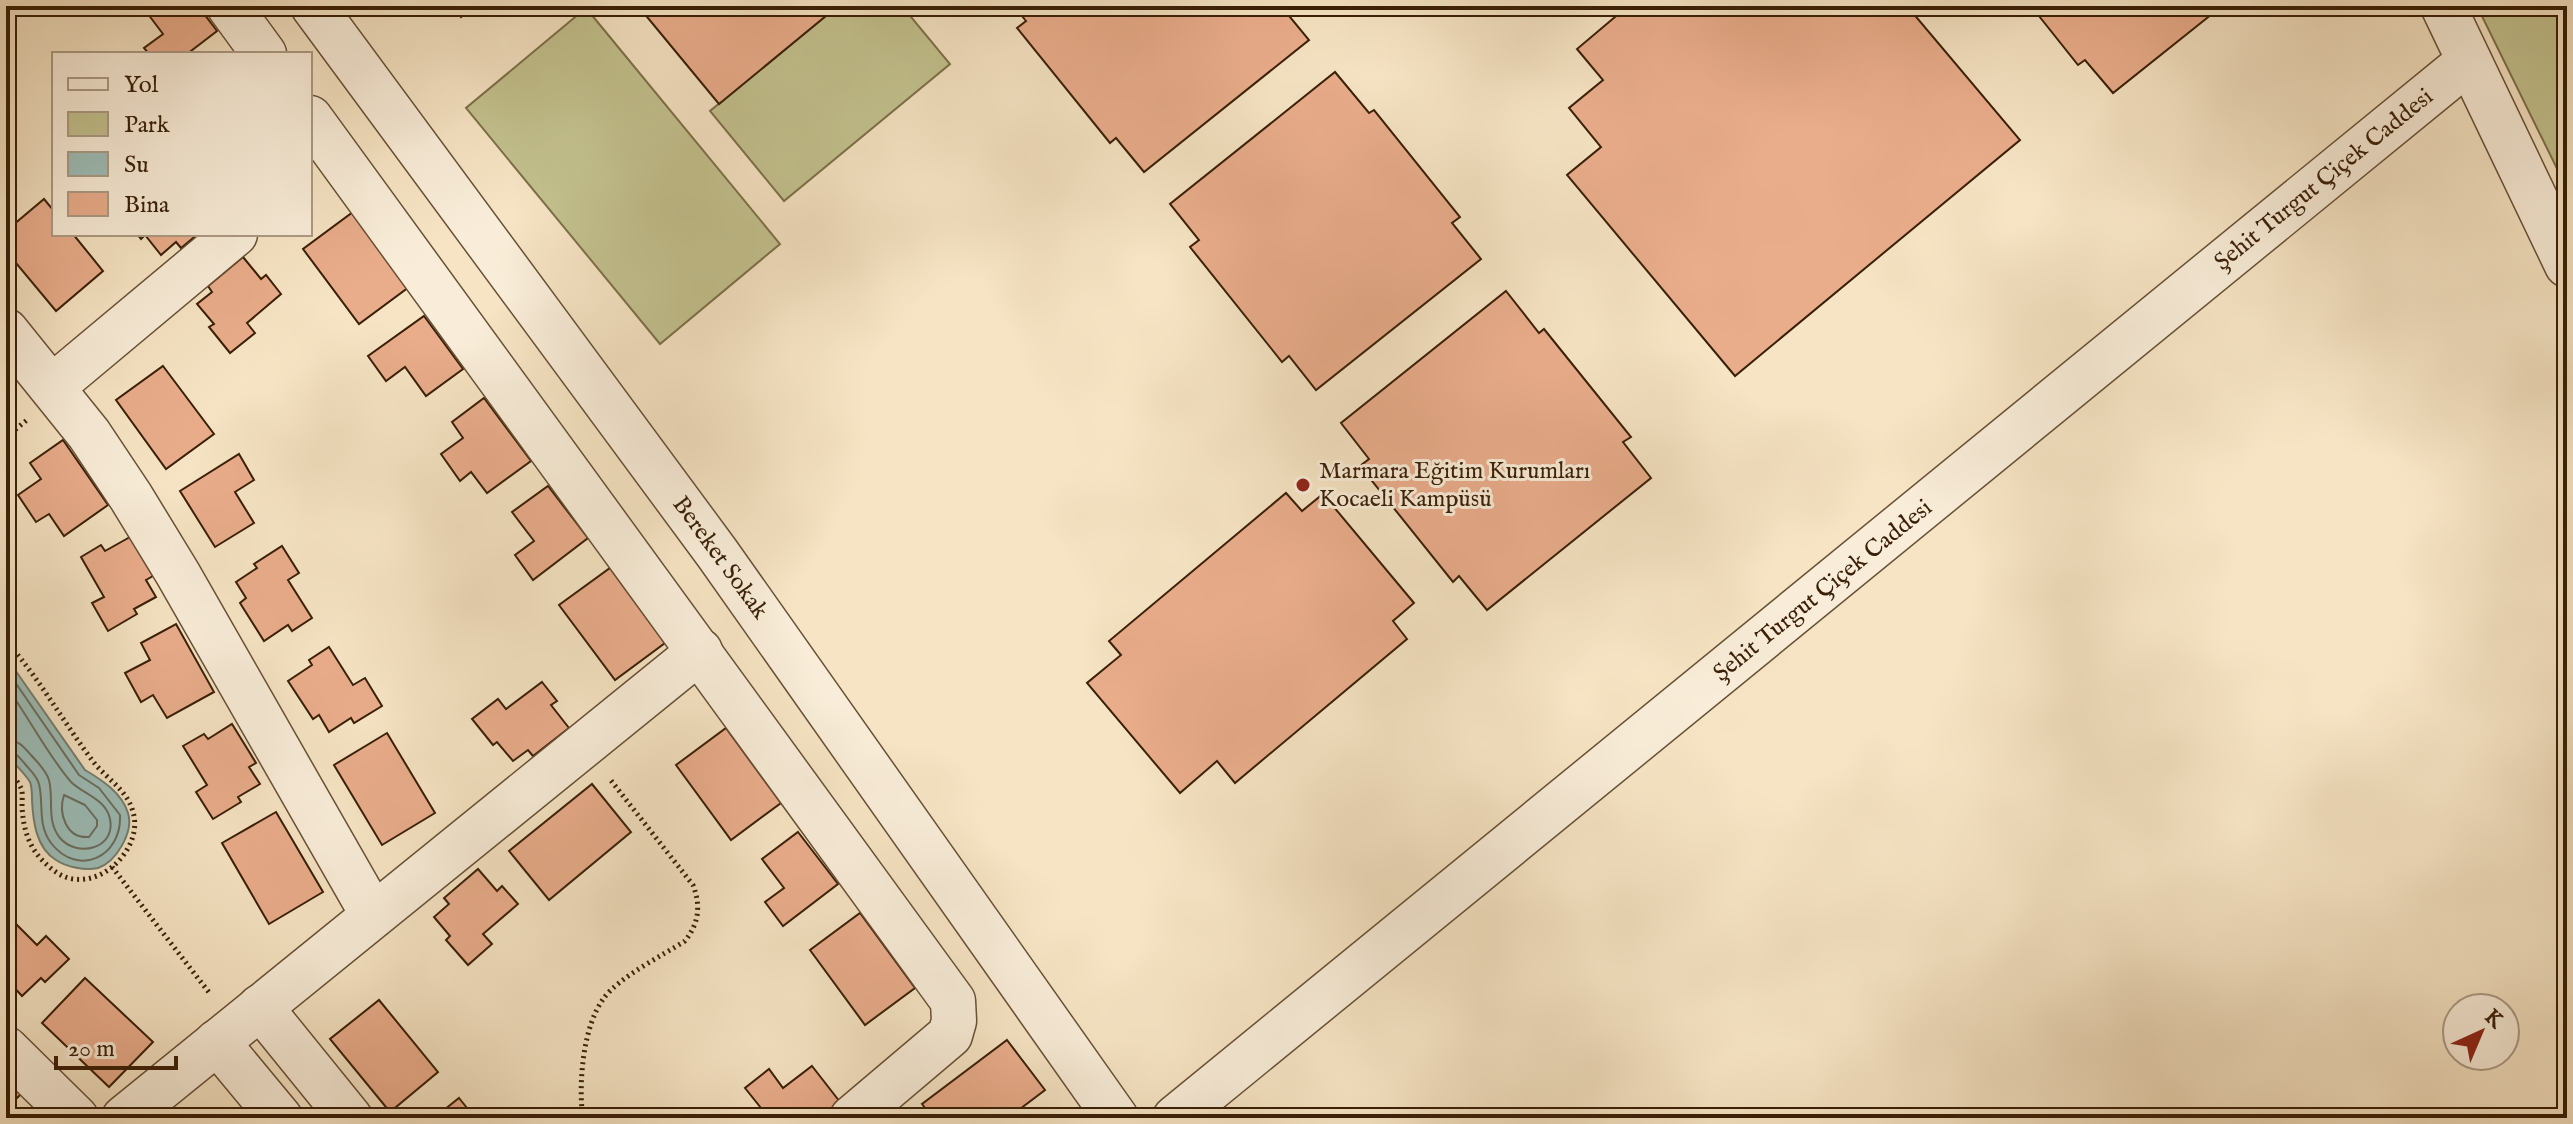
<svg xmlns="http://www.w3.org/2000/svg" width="2573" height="1124" font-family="'IM FELL English',serif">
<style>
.green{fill:#c3c28f;stroke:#7e704a;stroke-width:2}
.water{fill:#9dbeb9;stroke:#757e71;stroke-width:2}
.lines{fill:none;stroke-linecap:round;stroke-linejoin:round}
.shore{stroke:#6b6e60;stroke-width:2}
.building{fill:#eaad8c;stroke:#391f06;stroke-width:2}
.minor-casing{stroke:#685036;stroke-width:47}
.path{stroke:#391f06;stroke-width:5;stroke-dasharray:2 4;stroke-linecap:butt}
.minor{stroke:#f9edd9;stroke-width:44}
.poi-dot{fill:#8f2418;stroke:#f9edd9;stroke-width:3}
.labels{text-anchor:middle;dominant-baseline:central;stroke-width:6;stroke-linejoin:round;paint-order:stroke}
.street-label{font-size:24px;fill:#391f06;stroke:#f9edd9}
.poi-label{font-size:24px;fill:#391f06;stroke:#f9edd9;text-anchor:start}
</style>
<rect width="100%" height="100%" fill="#f6e4c4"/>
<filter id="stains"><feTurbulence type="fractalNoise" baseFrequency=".0025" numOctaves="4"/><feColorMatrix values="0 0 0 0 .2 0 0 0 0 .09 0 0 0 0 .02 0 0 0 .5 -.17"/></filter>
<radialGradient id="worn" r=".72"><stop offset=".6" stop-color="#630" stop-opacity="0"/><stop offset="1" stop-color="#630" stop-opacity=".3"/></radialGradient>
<g class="green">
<path d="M838,6H902L950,64L784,201L710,111Z"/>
<path d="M2477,6H2567V189Z"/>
<path d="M586,8L780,244L660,344L466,108Z"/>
</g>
<path class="water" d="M6,657L85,770C102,780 122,793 128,813C134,832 116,862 98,868C86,871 66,867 56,860C36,848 33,821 32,800C32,794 32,787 30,782C24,772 13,763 6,754Z"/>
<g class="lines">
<g class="shore">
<path d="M6,669L79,775L99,788L120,815C122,857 78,878 51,843C37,824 44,804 39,784C37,776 30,770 25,764C19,757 15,751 6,750"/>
<path d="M6,686C28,716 47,754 71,782C83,794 106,799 110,819C116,849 77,858 60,838C46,821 54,800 49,780C46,770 37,762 31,755C23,746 18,740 6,740"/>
<path d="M64,795L85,805L97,820V826L89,837C66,839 58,813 64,795Z"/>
</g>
</g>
<g class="building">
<path d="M142,6H198L217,31L187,54H149L144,48L163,34Z"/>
<path d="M453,6H475L461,17Z"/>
<path d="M638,6H838L719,104Z"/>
<path d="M1014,6H1281L1309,40L1144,172L1116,138L1110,143L1017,28L1026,21Z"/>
<path d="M1628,6H1907L2020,140L1735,376L1567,175L1601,147L1569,108L1603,80L1577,49Z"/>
<path d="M2031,6H2222L2113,93L2085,60L2078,65Z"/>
<path d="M1335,72L1369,113L1374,110L1460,217L1452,223L1481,259L1316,390L1289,356L1282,362L1190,247L1199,240L1170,204Z"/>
<path d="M44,199L54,211V234H73L103,271L56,311L6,251V231Z"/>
<path d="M353,212L409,287L359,324L303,249Z"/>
<path d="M137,234H198L181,248L176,242L161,255L145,235L141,239Z"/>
<path d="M243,257L261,279L266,275L281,294L247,323L255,333L230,353L209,327L214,324L197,304L212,292L208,286Z"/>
<path d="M1506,291L1539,333L1544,329L1631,437L1623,442L1651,478L1487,610L1459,576L1453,582L1360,466L1369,459L1341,423Z"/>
<path d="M424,316L463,369L426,396L405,367L386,381L368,356Z"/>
<path d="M163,366L214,434L166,469L116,400Z"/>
<path d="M484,398L531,461L487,493L471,472L460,481L441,454L463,438L452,422Z"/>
<path d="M63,440L108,505L64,536L49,514L36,522L18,495L41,479L30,463Z"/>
<path d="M239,454L254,480L235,492L254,523L215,547L180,491Z"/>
<path d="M548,486L588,538L533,580L515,555L534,541L512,512Z"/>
<path d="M1286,493L1302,511L1323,494L1414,603L1393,621L1407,639L1235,783L1217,761L1180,793L1087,683L1121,655L1109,641Z"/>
<path d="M130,537L153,576L146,580L156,597L134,609L137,614L108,631L92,603L104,597L81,557L101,545L105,551Z"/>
<path d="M282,546L299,573L288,580L312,618L292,631L288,625L264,641L240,603L246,598L236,582L257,568L254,564Z"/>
<path d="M610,568L665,643L615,680L559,605Z"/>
<path d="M176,624L214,692L167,718L153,695L141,702L125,673L150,660L141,643Z"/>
<path d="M329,647L353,685L365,678L382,706L354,723L351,718L329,732L319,715L313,719L288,681L312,665L309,660Z"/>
<path d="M542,682L557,701L551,705L569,728L533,756L528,750L513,761L497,742L493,745L472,719L498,699L506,709Z"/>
<path d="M232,724L256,763L249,767L260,784L238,797L241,802L213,819L196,792L207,785L183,746L204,734L208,739Z"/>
<path d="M726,728L781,803L731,840L676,765Z"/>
<path d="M387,733L435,813L382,845L334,765Z"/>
<path d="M592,784L631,832L549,900L509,851Z"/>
<path d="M276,812L323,892L269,924L222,843Z"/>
<path d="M798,832L838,884L783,926L765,902L784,888L762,859Z"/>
<path d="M478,869L497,891L502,886L518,904L483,934L492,944L468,965L446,940L450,936L434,917L449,904L444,898Z"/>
<path d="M860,913L915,988L865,1025L810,950Z"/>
<path d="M6,914L37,945L46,936L69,959L45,982L41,978L22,996L9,982L6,985Z"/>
<path d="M85,978L153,1042L109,1087L42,1023Z"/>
<path d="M379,1000L438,1072L390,1112L330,1039Z"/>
<path d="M1007,1040L1045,1090L1008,1118H933L922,1104Z"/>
<path d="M812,1066L840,1102L819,1118H769L745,1088L769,1069L783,1088Z"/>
<path d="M6,1080L21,1094L6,1109Z"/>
<path d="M459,1098L475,1118H434Z"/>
<path d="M233,1110L240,1118H223Z"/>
</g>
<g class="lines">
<defs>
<g id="minor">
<path d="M229,6L264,54"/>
<path d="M313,6L717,553L1116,1118"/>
<path d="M2443,6L2567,265"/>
<path d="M310,118L953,1001L954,1021L950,1035L852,1118"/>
<path d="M6,331L89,434L131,497L178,574L373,915"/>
<path d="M52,387L235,234"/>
<path d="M260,1007L350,1118"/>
<path d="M217,1042L280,1118"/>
<path d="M6,1049L76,1118"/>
<path d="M124,1118L700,651"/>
<path d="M1175,1118L2469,61"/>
</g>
</defs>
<use href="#minor" class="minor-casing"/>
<g class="path">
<path d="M6,437L27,420"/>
<path d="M6,641C39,678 62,720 92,760C105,778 127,789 133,812C143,844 108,884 74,879C62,878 52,870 43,861C28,846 23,827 22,806C22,800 23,792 21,788C18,781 10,774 6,768"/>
<path d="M112,867L211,995"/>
<path d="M583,1118C578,1085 583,1025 604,998C618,978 663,955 685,941C699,923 701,906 693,885L609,778"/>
</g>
<use href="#minor" class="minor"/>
</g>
<circle class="poi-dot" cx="1303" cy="485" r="8"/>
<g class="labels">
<g class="street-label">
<text transform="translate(2324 180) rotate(-39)">Şehit Turgut Çiçek Caddesi</text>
<text transform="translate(720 558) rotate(54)">Bereket Sokak</text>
<text transform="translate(1823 591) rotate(-39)">Şehit Turgut Çiçek Caddesi</text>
</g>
<g class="poi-label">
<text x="1319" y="471">Marmara Eğitim Kurumları<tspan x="1319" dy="28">Kocaeli Kampüsü</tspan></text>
</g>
</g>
<rect width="2573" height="1124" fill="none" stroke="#f6e4c4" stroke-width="32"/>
<rect x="8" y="8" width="2557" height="1108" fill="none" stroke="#391f06" stroke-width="4"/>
<rect x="16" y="16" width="2541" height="1092" fill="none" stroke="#391f06" stroke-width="2"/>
<rect x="52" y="52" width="260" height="184" fill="#f9edd9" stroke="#ac9b85" stroke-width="2"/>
<rect x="68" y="78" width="40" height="12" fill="#f9edd9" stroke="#ac9b85" stroke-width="2"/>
<text x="124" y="92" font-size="24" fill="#391f06">Yol</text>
<rect x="68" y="112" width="40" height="24" fill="#c3c28f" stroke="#ac9b85" stroke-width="2"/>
<text x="124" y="132" font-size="24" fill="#391f06">Park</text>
<rect x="68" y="152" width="40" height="24" fill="#9dbeb9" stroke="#ac9b85" stroke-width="2"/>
<text x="124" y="172" font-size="24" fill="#391f06">Su</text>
<rect x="68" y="192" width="40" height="24" fill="#eaad8c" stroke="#ac9b85" stroke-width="2"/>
<text x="124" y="212" font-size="24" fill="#391f06">Bina</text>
<g transform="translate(2481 1032) rotate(44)"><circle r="38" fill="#f9edd9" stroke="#ac9b85" stroke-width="2"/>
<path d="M0-6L14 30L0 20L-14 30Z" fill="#8f2418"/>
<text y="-12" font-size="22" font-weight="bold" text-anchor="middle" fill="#391f06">K</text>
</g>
<path d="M56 1056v12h120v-12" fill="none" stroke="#391f06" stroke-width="4"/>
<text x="68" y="1056" font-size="24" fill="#391f06" stroke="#f9edd9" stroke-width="6" paint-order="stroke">20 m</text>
<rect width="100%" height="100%" filter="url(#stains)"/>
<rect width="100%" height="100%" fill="url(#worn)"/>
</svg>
